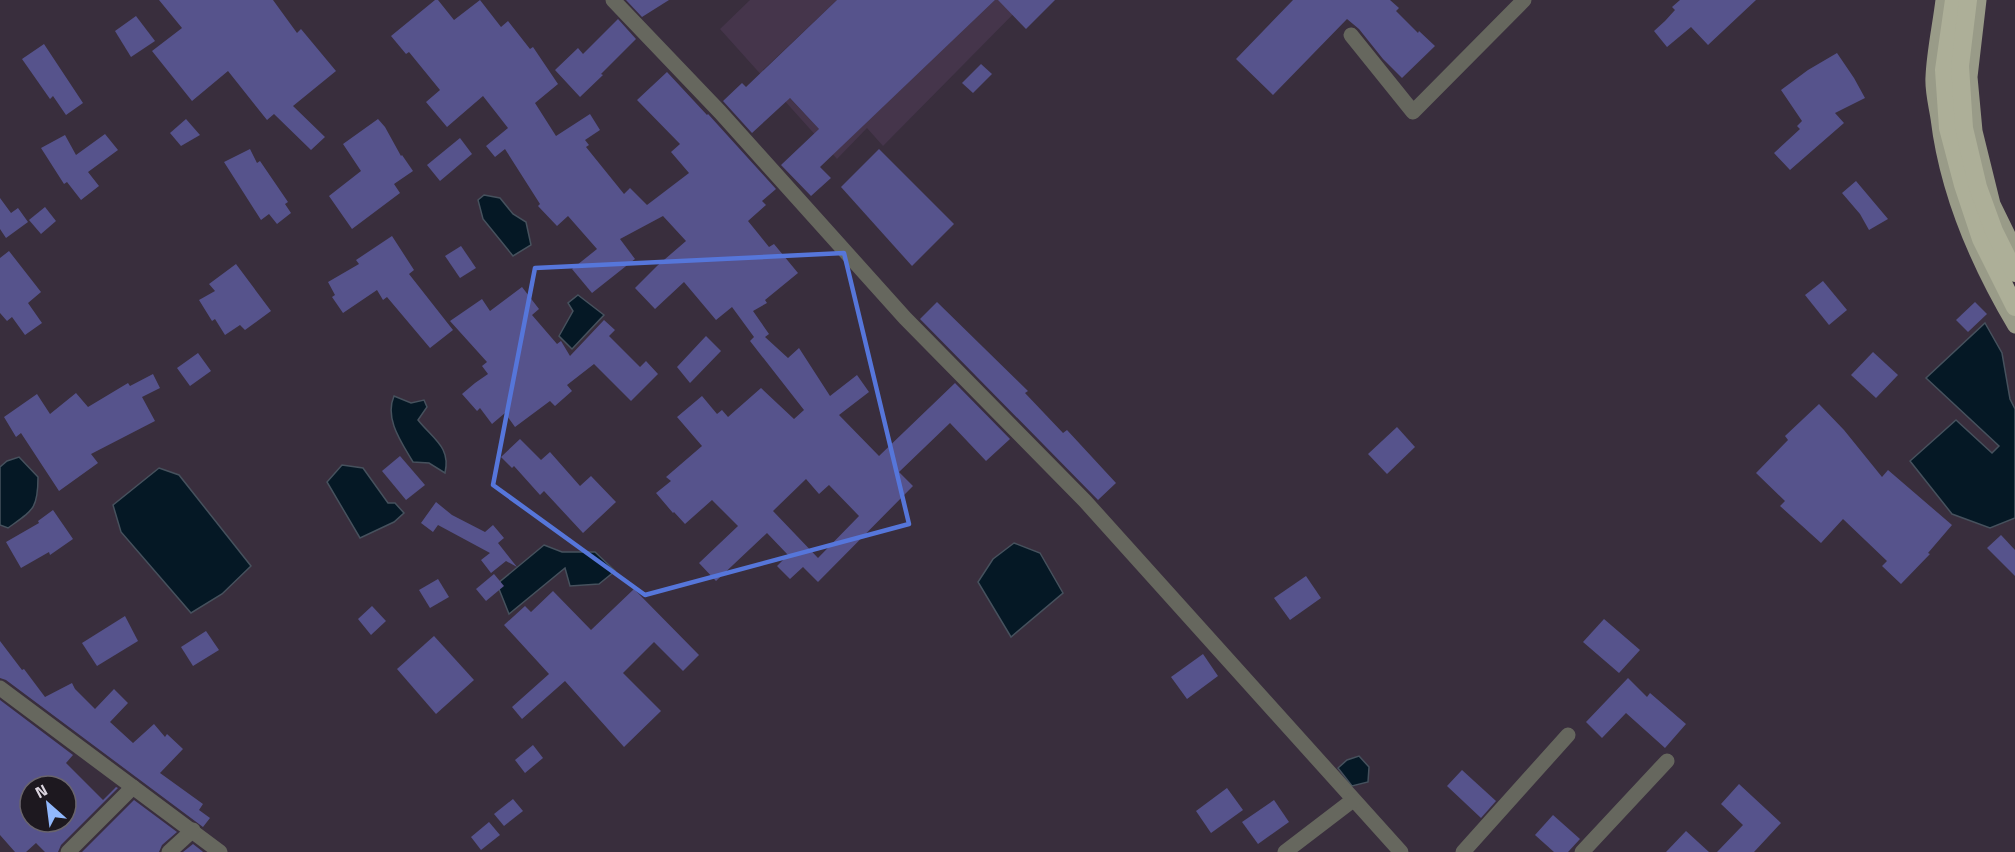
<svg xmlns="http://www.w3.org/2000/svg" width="2015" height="852" font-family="'Titillium Web',sans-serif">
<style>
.built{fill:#45354b}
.water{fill:#051825;stroke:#46515d;stroke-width:1.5}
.building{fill:#56538c;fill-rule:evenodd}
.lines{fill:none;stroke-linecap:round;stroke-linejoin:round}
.minor{stroke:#66675e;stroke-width:15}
.major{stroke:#999b88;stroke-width:15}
.highway{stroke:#adaf98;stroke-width:18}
.marked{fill:none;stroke:#5676da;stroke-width:4.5;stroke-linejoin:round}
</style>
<rect width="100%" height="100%" fill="#392e3d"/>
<path class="built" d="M750,0H837L763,70L838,149L995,0H1027L883,146L867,128L837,159L720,29Z"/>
<g class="water">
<path d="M484,195L500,198L513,214L526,222L531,245L513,256L483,219L478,200Z"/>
<path d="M578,295L604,315L572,349L559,336L573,311L568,303Z"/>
<path d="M1985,323L2002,353L2010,399L2015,409V518L1990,528L1952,514L1910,461L1956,420L1992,453L1999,446L1926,378Z"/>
<path d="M394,396L411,403L424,400L427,407L418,420C433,439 451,447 445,473L429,463L413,462C402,443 384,419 394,396Z"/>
<path d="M19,457L38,477C38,509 33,510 8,528L0,525V467L7,461Z"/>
<path d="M342,465L363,468L388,503H395L404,513L394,522L360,538L327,482Z"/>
<path d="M159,468L179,475L251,566L222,594L191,613L121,532L113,505Z"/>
<path d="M1014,543L1040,553L1063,593L1011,637L978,582L993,559Z"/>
<path d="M544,545L562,552H595L615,571L599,584L570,586L565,568L509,614L497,584Z"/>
<path d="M1359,756L1369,767L1368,782L1352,786L1338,768L1347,760Z"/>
</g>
<g class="building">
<path d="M159,0H273L297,33L301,29L336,71L293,106L325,137L311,150L274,114L267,120L228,71L192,101L152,51L182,28Z"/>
<path d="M435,0H438L454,20L480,0L501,27L508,21L530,49L533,47L558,84L535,103L556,136L590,114L600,130L585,140L589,145L586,147L624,194L630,188L647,205L689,173L671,152L680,144L637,100L667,72L707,115L708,114L776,189L762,201L766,205L748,221L769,247L774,244L798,273L765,300L767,303L753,311L769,334L765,337L788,358L799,348L830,396L857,375L869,392L839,415L879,456L955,383L1010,439L986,461L950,423L899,472L913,486L818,582L803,567L790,579L777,566L788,555L767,533L716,581L699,563L738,526L712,500L685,524L674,512L673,513L656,493L671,481L666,477L702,446L677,417L702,396L717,414L722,410L728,417L761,388L794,419L804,410L750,341L754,337L732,307L716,320L684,282L655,309L635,288L657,266L686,241L663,216L620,239L635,259L592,293L572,269L597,249L568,216L557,226L538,206L540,204L505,149L495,157L486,146L508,128L483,96L447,127L426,102L440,90L409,52L406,54L391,36ZM806,479L819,494L829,485L859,516L818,558L773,511Z"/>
<path d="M626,0H669L642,17Z"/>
<path d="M837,0H995L820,167L831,178L811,196L781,165L819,129L790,98L752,133L723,101L742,83L746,87Z"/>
<path d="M998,0H1055L1026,29Z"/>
<path d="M1293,0H1390L1399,8L1396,11L1418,33L1419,31L1435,46L1402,78L1383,59L1359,29L1347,19L1273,95L1236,59Z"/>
<path d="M1680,0H1756L1708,45L1691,27L1667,47L1654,31L1665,21L1675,10L1672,7Z"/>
<path d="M136,16L155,41L131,57L115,31Z"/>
<path d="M618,19L636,39L601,74L603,75L580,97L555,70L578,48L583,54Z"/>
<path d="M44,44L83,103L66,115L53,96L50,99L22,59Z"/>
<path d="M1837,53L1854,78L1865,98L1835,113L1844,123L1790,170L1774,153L1800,129L1797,126L1802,121L1781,90L1808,70Z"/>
<path d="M981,64L992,74L973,93L962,83Z"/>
<path d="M186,119L200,135L181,146L170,133Z"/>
<path d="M378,119L385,127L401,156L402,155L413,171L394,184L400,193L352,229L329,196L361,171L343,144Z"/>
<path d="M105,134L118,150L88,172L99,186L81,200L67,182L64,184L41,148L65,135L76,155Z"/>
<path d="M460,138L472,154L440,181L427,165Z"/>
<path d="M250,149L257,163L260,161L288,202L285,204L291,213L277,224L269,214L261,220L224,162Z"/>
<path d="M879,149L954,224L912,266L841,187Z"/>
<path d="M1856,181L1888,219L1869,230L1860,214L1842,193Z"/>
<path d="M0,198L11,213L18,208L28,222L6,238L0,229Z"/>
<path d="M45,207L56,221L41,234L29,220Z"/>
<path d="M392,236L414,270L409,274L453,330L430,348L387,297L383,300L377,290L343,313L332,297L335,295L328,282L359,264L356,260Z"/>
<path d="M461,246L476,268L460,278L445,256Z"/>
<path d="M9,251L41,292L28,303L42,323L25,335L12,317L7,321L0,313V258Z"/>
<path d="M236,264L271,311L245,330L240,325L225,335L215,319L212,321L199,300L215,291L209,284Z"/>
<path d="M1823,281L1847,310L1829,325L1805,295Z"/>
<path d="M522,287L539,309L532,315L557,344L561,341L570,356L604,320L615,330L609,336L640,367L646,361L658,374L631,401L594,364L567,385L572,391L555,406L550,401L515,427L505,413L492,424L480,408L477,411L462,394L475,383L488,374L482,366L487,362L450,321L482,299L490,311Z"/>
<path d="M937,302L1028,391L1025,393L1063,433L1067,430L1116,483L1098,500L920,319Z"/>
<path d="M1975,302L1987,314L1968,332L1956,320Z"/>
<path d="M706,336L721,351L690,383L677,367Z"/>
<path d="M1873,352L1898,375L1876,398L1851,375Z"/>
<path d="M198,353L211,371L190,386L177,368Z"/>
<path d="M153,374L160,388L142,397L155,421L91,454L98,463L59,491L21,433L16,437L4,417L37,394L50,414L76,393L88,407L128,383L130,386Z"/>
<path d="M1819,404L1844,430L1882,477L1888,470L1952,525L1928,553L1930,554L1901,584L1882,566L1887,561L1843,519L1821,543L1780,506L1785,501L1756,473L1788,440L1785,436Z"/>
<path d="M1397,427L1415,447L1387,474L1368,454Z"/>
<path d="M520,439L541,460L550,452L580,486L591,476L616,502L583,533L544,491L540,495L514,466L512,468L501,457Z"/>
<path d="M400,456L425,485L406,500L382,471Z"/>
<path d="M436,502L452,515L485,532L493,525L504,538L498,543L517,567L506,561L491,573L481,560L490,553L438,525L433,532L421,523Z"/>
<path d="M53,510L73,539L50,555L49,552L21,568L6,542L39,523L38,521Z"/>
<path d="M2001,535L2015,550V576L1987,548Z"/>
<path d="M494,574L504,586L486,601L476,589Z"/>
<path d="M1306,576L1321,598L1290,620L1274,598Z"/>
<path d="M438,579L449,597L430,608L419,590Z"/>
<path d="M634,589L699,655L683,671L654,642L623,673L661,711L624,747L565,681L522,719L512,707L549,674L504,625L525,606L531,612L553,591L591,630Z"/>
<path d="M372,606L386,621L371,635L358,619Z"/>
<path d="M125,616L138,641L97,666L82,643Z"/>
<path d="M1604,619L1640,650L1619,673L1583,642Z"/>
<path d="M206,631L219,650L193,666L181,647Z"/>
<path d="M434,636L474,680L436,714L397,669Z"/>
<path d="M0,641L22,670L24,669L45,697L72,683L75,689L95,709L114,689L128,703L110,722L133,743L154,724L165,737L167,734L183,749L160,773L203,804L199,810L210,818L203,827L6,680L0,678Z"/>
<path d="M1203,654L1218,676L1187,699L1171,677Z"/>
<path d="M1628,678L1647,697L1650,693L1686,724L1665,748L1626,713L1602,738L1586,722Z"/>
<path d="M0,700L73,755L66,763L103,800L116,787L118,788L61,845L58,852H45L36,843L26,852H15L0,835ZM30,786H66V822H30Z"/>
<path d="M533,745L543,758L525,773L515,760Z"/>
<path d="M1462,770L1496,801L1481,818L1447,786Z"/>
<path d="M1739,784L1781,823L1754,852H1717L1743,825L1721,804Z"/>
<path d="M1227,788L1243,810L1211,833L1196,811Z"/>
<path d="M513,799L523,811L504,826L494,814Z"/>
<path d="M134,800L177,832L162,845L159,852H82Z"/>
<path d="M1274,800L1289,822L1258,844L1242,822Z"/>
<path d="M1553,815L1580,839L1568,852H1554L1535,835Z"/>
<path d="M489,822L500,835L481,850L471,837Z"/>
<path d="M1686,831L1709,852H1666Z"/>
<path d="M193,844L202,851L203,852H183Z"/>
</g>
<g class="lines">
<g class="minor">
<path d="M613,0L720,112L905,318L1085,501L1401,852"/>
<path d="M1351,35L1413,112L1524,0"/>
<path d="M0,688L220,852"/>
<path d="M68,852L133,787"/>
<path d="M169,852L193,830"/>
<path d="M1285,852L1353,800"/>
<path d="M1463,852L1568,735"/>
<path d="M1582,852L1667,761"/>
</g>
<g class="major">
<path d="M1943,0C1940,25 1934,52 1933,77C1932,90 1936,105 1938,118C1947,193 1977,262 2015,326"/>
<path d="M1979,0L1970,77L1975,131L1993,204L2015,249"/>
</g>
<g class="highway">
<path d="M1954,0L1944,70L1948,128L1963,185L1981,239L2015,307"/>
<path d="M1968,0L1960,66L1964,128L1978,187L1994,231L2015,273"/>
</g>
</g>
<path class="marked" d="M844,253L909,524L645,595L493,485L535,268Z"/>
<g transform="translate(48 804) rotate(332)"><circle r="28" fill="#1d181f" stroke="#69646c" stroke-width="1.5"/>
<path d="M0-4.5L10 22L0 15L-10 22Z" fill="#91b8fd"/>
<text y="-9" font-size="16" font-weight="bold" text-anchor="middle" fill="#dcd5df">N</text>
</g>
</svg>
